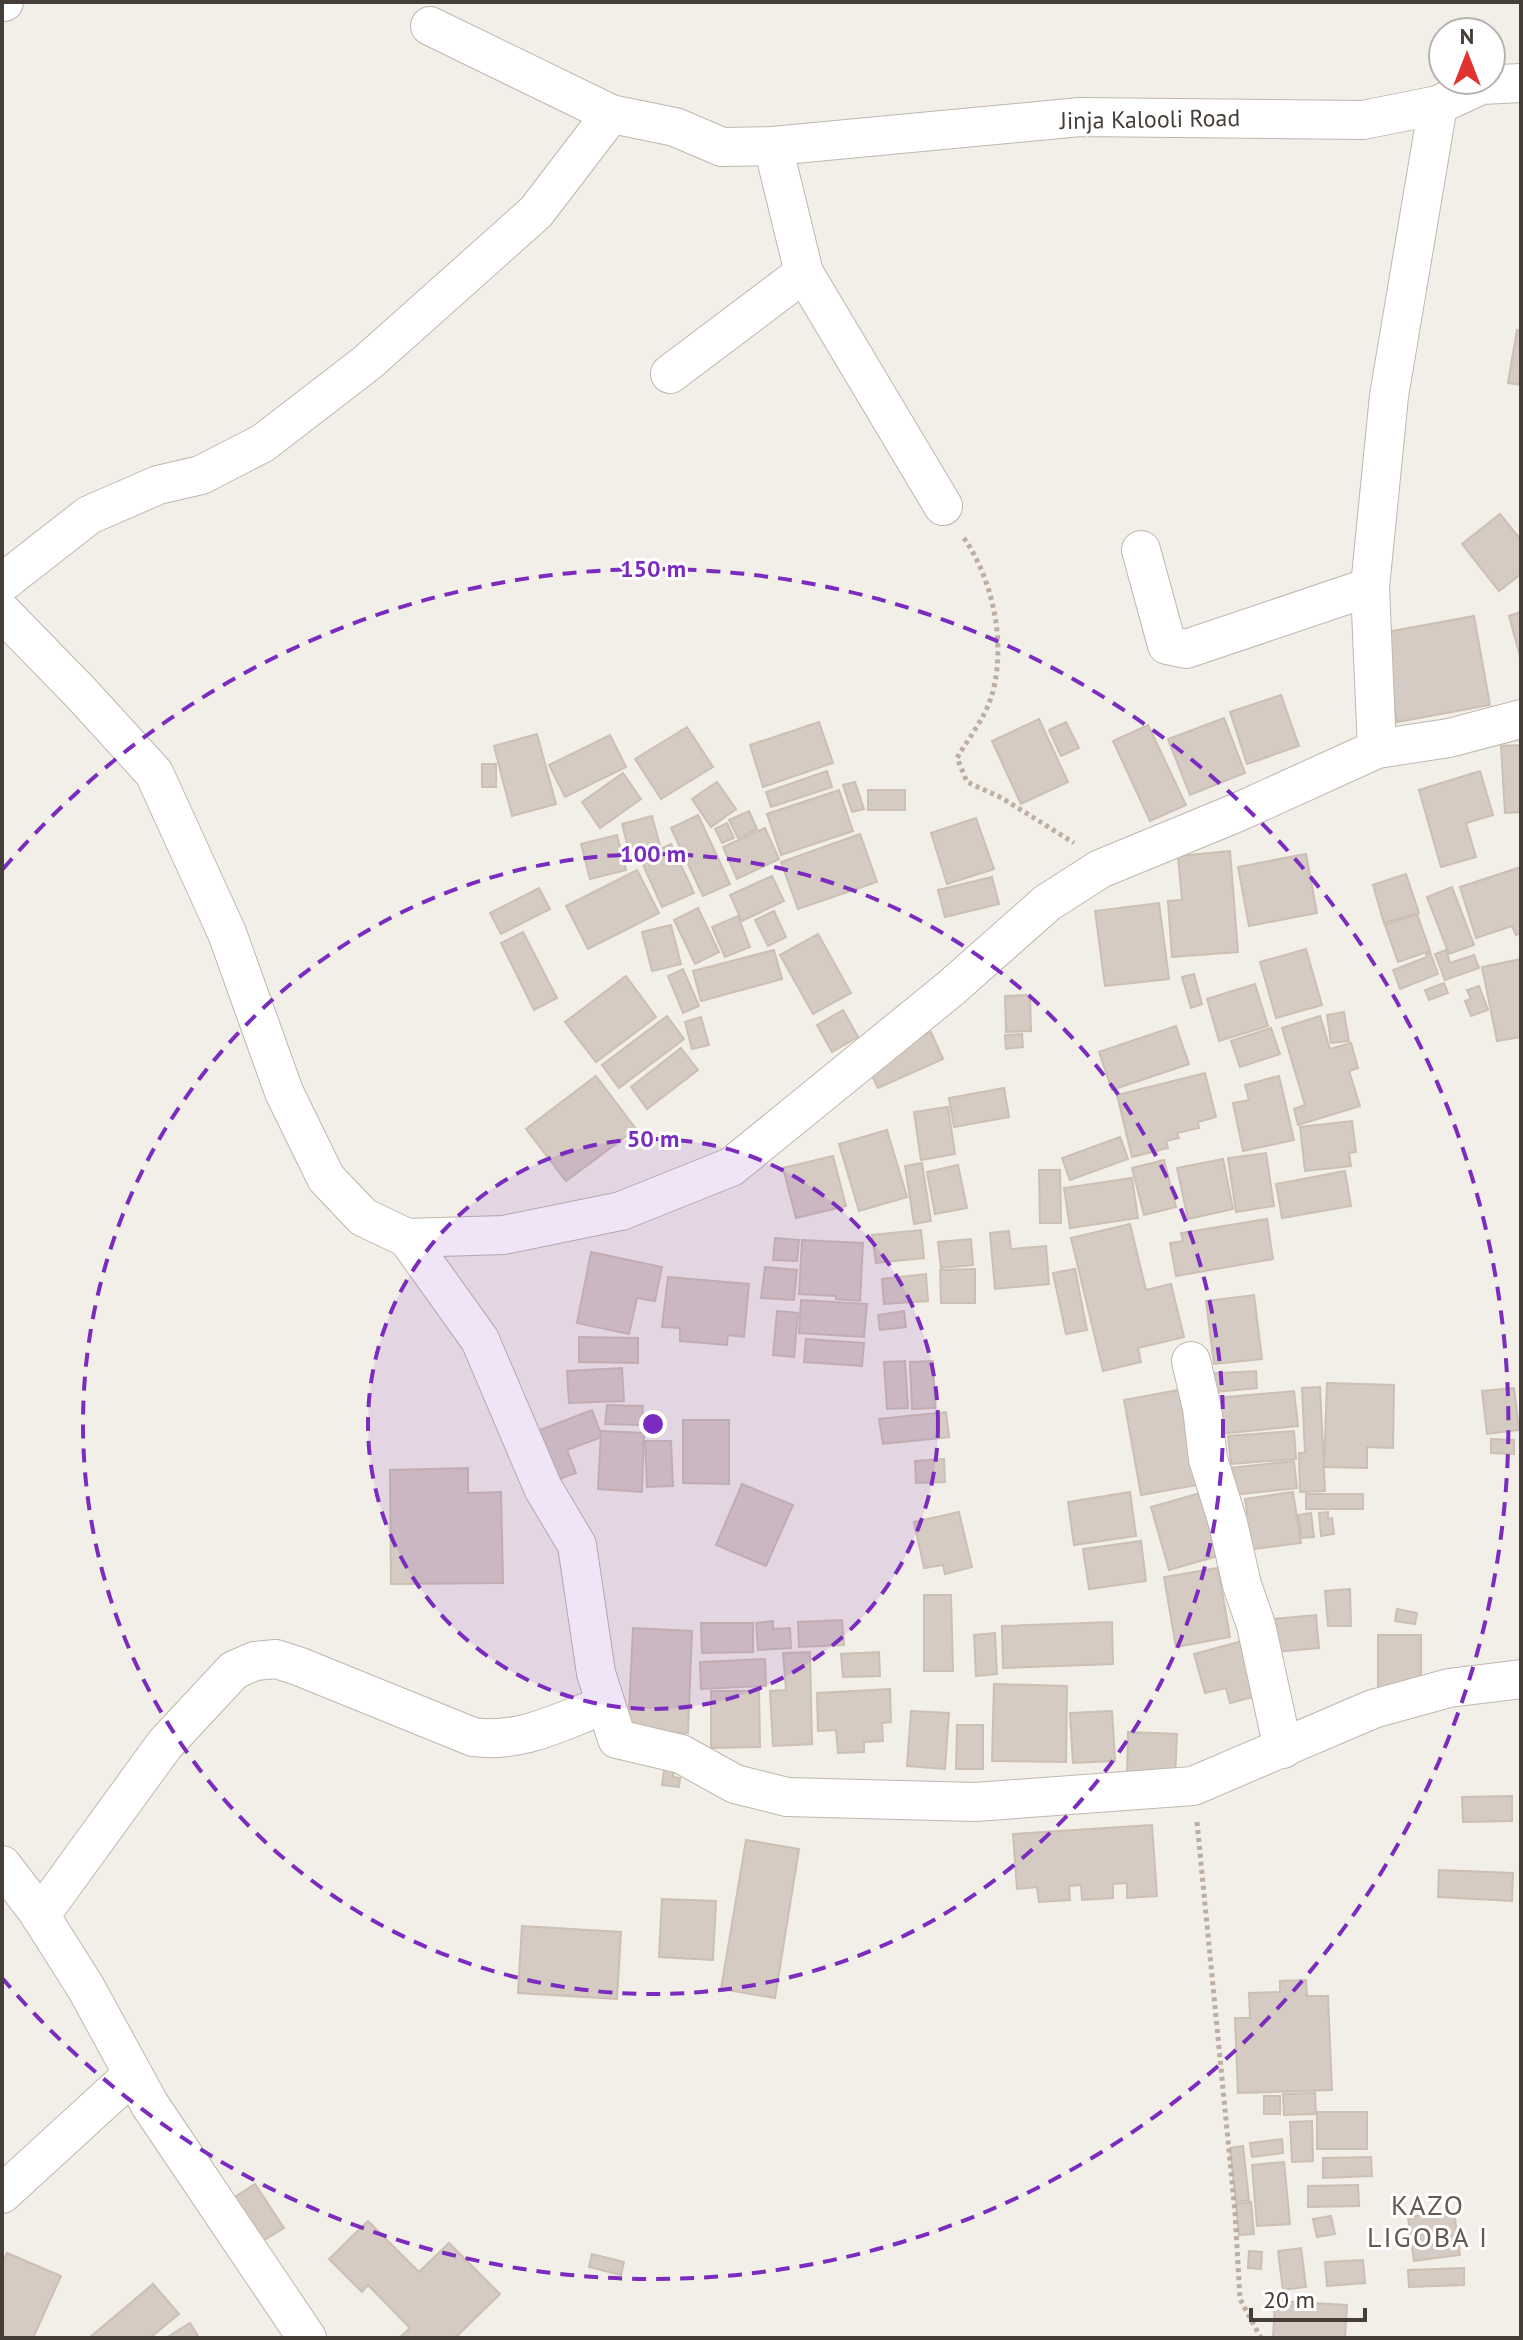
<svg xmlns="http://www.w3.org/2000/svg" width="1523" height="2340" font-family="'PT Sans',sans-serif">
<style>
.building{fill:#d5cbc2;stroke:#ccbfb3;stroke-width:2}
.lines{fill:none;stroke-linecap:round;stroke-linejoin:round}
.street-casing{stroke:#bfb7af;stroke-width:40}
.path{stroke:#bdae9f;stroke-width:5;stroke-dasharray:4 4;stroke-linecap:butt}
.street{stroke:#fff;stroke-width:38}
.ring{fill:none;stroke:#7b2cbf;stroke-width:4;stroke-dasharray:14 10}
.labels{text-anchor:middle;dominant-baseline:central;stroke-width:6;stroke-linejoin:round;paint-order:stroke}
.street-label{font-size:24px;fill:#453e38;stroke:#fff}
.quarter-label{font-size:28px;letter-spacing:2px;fill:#665a50;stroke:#fff}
.centre{fill:#7b2cbf;stroke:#fff;stroke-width:4}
.ring-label{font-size:24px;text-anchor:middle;font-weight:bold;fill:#7b2cbf;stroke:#fff;stroke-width:6;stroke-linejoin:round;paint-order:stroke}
</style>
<rect width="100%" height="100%" fill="#f2eee8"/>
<g class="building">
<path d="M1517,330L1521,331V385L1508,383Z"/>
<path d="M1500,514L1521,540V574L1499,591L1462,544Z"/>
<path d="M1521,612V660L1509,616Z"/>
<path d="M1474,616L1490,705L1397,722L1381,633Z"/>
<path d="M1281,695L1299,746L1247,764L1230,712Z"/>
<path d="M1224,718L1245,773L1190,795L1168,739Z"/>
<path d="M1039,719L1068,782L1021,804L992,741Z"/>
<path d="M819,722L833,763L763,787L750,745Z"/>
<path d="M1066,722L1079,748L1061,756L1049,730Z"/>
<path d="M1148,725L1186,805L1150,821L1113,741Z"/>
<path d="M687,727L713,767L661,799L635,759Z"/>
<path d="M537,734L556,804L512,816L494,746Z"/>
<path d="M610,735L626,767L565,797L549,765Z"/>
<path d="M1521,745V812L1505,813L1501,746Z"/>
<rect x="482" y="764" width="14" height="23"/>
<path d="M827,771L832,787L771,807L766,792Z"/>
<path d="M1480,771L1493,815L1466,823L1476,857L1441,867L1419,790Z"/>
<path d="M623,773L641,799L600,828L582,802Z"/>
<path d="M717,782L736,809L711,827L692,799Z"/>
<path d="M855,782L864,809L852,812L843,785Z"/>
<path d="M839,790L853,831L781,855L767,814Z"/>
<rect x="868" y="790" width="37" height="20"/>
<path d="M749,811L757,829L738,838L729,820Z"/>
<path d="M698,815L730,884L703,896L671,828Z"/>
<path d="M652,816L660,846L630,855L622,824Z"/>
<path d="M976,818L994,869L947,884L931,833Z"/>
<path d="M727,823L734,838L722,843L715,829Z"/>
<path d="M765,828L779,859L737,879L723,847Z"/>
<path d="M860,834L877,882L798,909L781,862Z"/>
<path d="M617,835L626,870L590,879L581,844Z"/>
<path d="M671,844L694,893L662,907L640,858Z"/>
<path d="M1230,851L1238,952L1172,957L1168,901L1182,900L1178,856Z"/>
<path d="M1306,854L1317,913L1249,926L1238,867Z"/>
<path d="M1521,867V933L1516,935L1512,926L1476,938L1460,887Z"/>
<path d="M637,870L659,913L588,949L566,906Z"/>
<path d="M1406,874L1419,913L1384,923L1373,885Z"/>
<path d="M772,876L784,901L742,921L730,895Z"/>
<path d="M992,877L999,904L945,917L938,890Z"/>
<path d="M1452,887L1474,945L1449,954L1427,897Z"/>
<path d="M539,888L550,909L501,934L490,913Z"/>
<path d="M1159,903L1169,979L1105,986L1095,911Z"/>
<path d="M698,908L719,952L695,964L674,920Z"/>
<path d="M774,911L786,937L768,946L755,920Z"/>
<path d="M1417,914L1430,951L1398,962L1385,925Z"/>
<path d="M738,916L750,947L725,957L712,927Z"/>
<path d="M671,925L681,964L652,971L642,932Z"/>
<path d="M523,932L557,998L534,1010L501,943Z"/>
<path d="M818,934L851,993L813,1014L780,955Z"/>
<path d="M1306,949L1322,1005L1276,1018L1260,962Z"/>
<path d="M774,950L782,979L701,1001L693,971Z"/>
<path d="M1446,950L1450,963L1474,955L1479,968L1445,980L1435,954Z"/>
<path d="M1430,952L1438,974L1400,989L1393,970L1427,957L1426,954Z"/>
<path d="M1521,959V1037L1497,1041L1482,967Z"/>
<path d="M683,969L699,1006L683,1013L668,976Z"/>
<path d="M1194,974L1202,1004L1191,1008L1182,977Z"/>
<path d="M626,976L656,1017L596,1062L565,1022Z"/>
<path d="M1444,983L1448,993L1429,1000L1425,990Z"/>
<path d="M1255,984L1268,1026L1219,1041L1207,999Z"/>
<path d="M1479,986L1488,1010L1471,1016L1465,1001L1471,999L1467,990Z"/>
<path d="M1030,995L1031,1031L1006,1032L1005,996Z"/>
<path d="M843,1010L858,1037L832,1052L817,1025Z"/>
<path d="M1344,1012L1349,1041L1331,1043L1327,1015Z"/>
<path d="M667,1016L684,1039L619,1088L602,1065Z"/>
<path d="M1320,1016L1330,1049L1351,1043L1358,1068L1349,1071L1360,1106L1298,1125L1294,1109L1305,1105L1282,1028Z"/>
<path d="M701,1017L709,1045L692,1049L685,1022Z"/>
<path d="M1176,1026L1189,1064L1112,1090L1099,1052Z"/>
<path d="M1271,1028L1280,1054L1240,1067L1231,1041Z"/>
<path d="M931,1032L943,1059L878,1088L865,1061Z"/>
<path d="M1022,1034L1023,1047L1006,1049L1005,1035Z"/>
<path d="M681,1048L698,1070L647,1109L631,1087Z"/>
<path d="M1205,1073L1216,1117L1198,1122L1199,1128L1177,1133L1179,1138L1166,1141L1168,1148L1132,1157L1117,1095Z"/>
<path d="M596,1076L636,1129L566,1181L526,1129Z"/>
<path d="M1279,1076L1294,1140L1243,1151L1233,1103L1249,1100L1245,1085Z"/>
<path d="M1004,1088L1009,1117L954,1127L949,1098Z"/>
<path d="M948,1107L955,1154L921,1160L914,1112Z"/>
<path d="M1352,1121L1356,1152L1349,1153L1351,1166L1305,1171L1300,1127Z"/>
<path d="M887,1130L907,1197L859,1211L839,1144Z"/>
<path d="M1120,1137L1128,1159L1070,1180L1062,1158Z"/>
<path d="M1266,1153L1274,1206L1236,1212L1228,1158Z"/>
<path d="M833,1156L846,1206L796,1218L783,1168Z"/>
<path d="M1223,1159L1233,1209L1188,1219L1177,1168Z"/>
<path d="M1164,1160L1176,1207L1144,1215L1132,1168Z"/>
<path d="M922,1163L931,1221L914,1224L905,1166Z"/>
<path d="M958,1165L967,1208L935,1214L927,1172Z"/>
<path d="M1039,1170H1060L1061,1223H1040Z"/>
<path d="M1345,1171L1351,1206L1282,1218L1276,1184Z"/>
<path d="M1132,1178L1138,1218L1070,1228L1064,1188Z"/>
<path d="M1267,1219L1273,1259L1176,1276L1170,1243L1183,1241L1181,1233Z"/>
<path d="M1130,1224L1146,1290L1171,1284L1184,1337L1138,1348L1141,1362L1103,1371L1071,1238Z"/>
<path d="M921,1230L924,1258L876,1263L872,1235Z"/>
<path d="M1009,1231L1011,1249L1046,1246L1049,1284L995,1289L990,1233Z"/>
<path d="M775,1238L799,1240L797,1261L773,1260Z"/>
<path d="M971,1239L973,1265L941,1268L938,1242Z"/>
<path d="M802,1240L863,1243L860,1301L836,1299V1296L799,1294Z"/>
<path d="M591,1252L662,1267L655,1301L637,1298L629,1334L577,1323Z"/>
<path d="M765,1267L797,1270L794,1300L761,1298Z"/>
<path d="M975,1269V1303H941L940,1270Z"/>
<path d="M1075,1269L1087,1330L1066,1334L1053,1273Z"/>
<path d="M926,1274L928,1301L884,1304L882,1279Z"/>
<path d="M668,1277L749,1284L744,1337L728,1335L727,1345L680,1341V1328L662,1327Z"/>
<path d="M1254,1295L1262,1359L1214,1364L1206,1301Z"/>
<path d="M801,1300L867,1304L864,1337L799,1333Z"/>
<path d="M777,1311L798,1313L794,1357L773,1355Z"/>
<path d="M904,1311L906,1327L880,1330L878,1315Z"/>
<path d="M579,1337L638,1338V1363L579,1362Z"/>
<path d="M806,1339L864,1343L862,1366L804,1362Z"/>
<path d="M905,1361L908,1408L887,1409L884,1362Z"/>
<path d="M933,1361L935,1408L912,1409L910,1362Z"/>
<path d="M622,1368L624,1401L569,1403L567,1371Z"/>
<path d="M1256,1371L1257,1388L1205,1393L1204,1374Z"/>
<path d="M1327,1383L1394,1385L1393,1448L1367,1447V1468L1324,1467Z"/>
<path d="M1320,1387L1325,1491L1300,1492L1299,1453H1305L1302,1388Z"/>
<path d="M1514,1388L1519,1430L1487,1434L1482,1391Z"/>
<path d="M1179,1390L1197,1485L1141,1495L1124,1400Z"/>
<path d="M1294,1391L1298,1426L1219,1434L1216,1398Z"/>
<path d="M607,1405L643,1406L642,1425L605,1424Z"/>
<path d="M592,1410L602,1437L567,1450L576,1473L548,1483L529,1434Z"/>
<path d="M946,1412L949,1437L883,1444L879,1419Z"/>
<path d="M683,1420H729V1484L683,1483Z"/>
<path d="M601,1431L644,1433L642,1492L598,1489Z"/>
<path d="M1294,1431L1296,1459L1231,1464L1228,1436Z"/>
<path d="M1491,1439L1514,1440V1454L1491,1453Z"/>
<path d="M645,1441H671L673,1486L647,1487Z"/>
<path d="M944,1459L945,1482L916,1483L915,1461Z"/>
<path d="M1294,1461L1297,1488L1233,1495L1230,1468Z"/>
<path d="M468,1468V1493L501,1492L503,1583L391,1584L390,1470Z"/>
<path d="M742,1484L793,1505L766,1566L716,1545Z"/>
<path d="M1211,1490L1228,1553L1169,1570L1151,1507Z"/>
<path d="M1130,1492L1136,1536L1074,1545L1068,1502Z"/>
<path d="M1293,1492L1301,1543L1246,1550L1233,1515L1247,1513L1245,1499Z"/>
<rect x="1306" y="1494" width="57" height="15"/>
<path d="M959,1512L972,1567L945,1574L943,1565L924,1568L914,1522Z"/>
<path d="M1328,1512V1519L1332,1518L1334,1534L1321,1536L1319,1513Z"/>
<path d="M1311,1513L1314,1537L1301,1538L1298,1515Z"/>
<path d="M1141,1541L1146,1581L1089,1589L1083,1549Z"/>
<path d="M1218,1568L1230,1637L1176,1647L1164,1577Z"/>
<path d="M1350,1589L1351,1626H1328L1325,1591Z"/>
<path d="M924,1595H951L953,1671H924Z"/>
<path d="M1397,1609L1417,1613L1415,1624L1395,1621Z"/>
<path d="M1316,1615L1319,1648L1275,1652L1273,1619Z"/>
<path d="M842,1620L844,1645L799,1647L798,1622Z"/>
<path d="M773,1621V1629L790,1628L791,1648L758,1650L756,1623Z"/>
<path d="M1112,1622L1113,1664L1003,1668L1002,1626Z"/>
<path d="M701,1623H753V1652L702,1653Z"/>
<path d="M633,1628L692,1631L688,1733L628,1730Z"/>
<path d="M995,1633L997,1674L976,1676L974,1635Z"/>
<rect x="1378" y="1635" width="43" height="54"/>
<path d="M1250,1639L1264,1694L1230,1703L1226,1688L1205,1693L1194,1654Z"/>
<path d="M810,1652L812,1744L773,1746L770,1691L786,1690L783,1653Z"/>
<path d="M879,1652L880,1676L843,1677L841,1654Z"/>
<path d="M765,1659L766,1686L701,1689L700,1662Z"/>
<path d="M994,1684L1067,1686L1066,1762L992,1761Z"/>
<path d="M890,1689L891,1722L882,1723L883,1741L864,1742V1752L838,1753L836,1730L818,1731L817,1693Z"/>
<path d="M711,1691H759L760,1747L711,1748Z"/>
<path d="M911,1711L949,1713L945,1769L907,1766Z"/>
<path d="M1112,1711L1115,1761L1073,1763L1070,1713Z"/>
<path d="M957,1725H983V1769H956Z"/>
<path d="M1128,1732L1177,1734L1175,1778L1127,1775Z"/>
<path d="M664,1769L674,1770L673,1777L680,1778L679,1787L662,1785Z"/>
<path d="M1512,1796V1821L1463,1822L1462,1797Z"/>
<path d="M1152,1825L1157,1896L1127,1898V1883L1113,1884V1898L1082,1900L1081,1885L1069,1886L1070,1900L1039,1902L1037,1887L1017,1889L1013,1834Z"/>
<path d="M746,1840L799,1849L775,1998L721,1989Z"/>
<path d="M1439,1870L1513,1873L1512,1901L1438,1897Z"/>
<path d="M662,1899L716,1901L713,1960L659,1957Z"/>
<path d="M522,1926L621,1932L617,1999L518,1993Z"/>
<path d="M1306,1980L1307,1996H1328L1332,2090L1238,2093L1235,2018H1250L1249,1993L1280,1992V1981Z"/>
<path d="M1315,2093L1316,2114L1284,2115L1283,2094Z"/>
<rect x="1264" y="2096" width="16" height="18"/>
<rect x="1317" y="2112" width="50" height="37"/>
<path d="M1312,2121L1313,2161L1292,2162L1290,2122Z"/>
<path d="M1282,2139L1283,2153L1252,2157L1250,2143Z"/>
<path d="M1243,2146L1249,2200L1236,2202L1230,2148Z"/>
<path d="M1371,2157L1372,2176L1323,2178V2158Z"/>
<path d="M1284,2162L1290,2224L1257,2226L1252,2165Z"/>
<path d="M255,2184L284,2228L258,2244L230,2200Z"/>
<path d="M1358,2185L1359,2206L1308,2207V2186Z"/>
<path d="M1251,2202L1254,2234L1239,2235L1236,2204Z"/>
<path d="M1454,2211L1460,2255L1414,2261L1408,2217Z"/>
<path d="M1331,2216L1335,2234L1317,2237L1313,2219Z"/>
<path d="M368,2221L419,2272L449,2243L500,2294L455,2338H399L410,2328L368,2285L362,2292L329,2259Z"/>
<path d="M1301,2248L1306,2287L1283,2290L1278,2251Z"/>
<path d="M1249,2251L1262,2252L1261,2269L1248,2268Z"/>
<path d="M7,2253L61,2276L33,2338H2V2264Z"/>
<path d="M592,2254L624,2262L621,2275L589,2267Z"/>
<path d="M1363,2260L1365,2283L1327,2286L1325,2262Z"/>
<path d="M1464,2268V2285L1409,2287L1408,2270Z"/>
<path d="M153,2284L179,2314L150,2338H89Z"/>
<path d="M1275,2301L1347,2305L1345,2338H1273Z"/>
<path d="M190,2323L199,2338H166Z"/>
</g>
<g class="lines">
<defs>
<g id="street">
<path d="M2,2H4"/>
<path d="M430,26L611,114"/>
<path d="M804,273L943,506"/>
<path d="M670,374L804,273L773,146"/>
<path d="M1141,550L1167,645L1186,649L1370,587"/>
<path d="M2,583L89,515L158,485L201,475L263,443L368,362L536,212L611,114L675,127L722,147L773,146L1080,117L1363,120L1438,105L1481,85L1521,83"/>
<path d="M2,612L81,693L154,773L227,933L284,1092L326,1178L363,1217L407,1238L504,1235L621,1211L731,1167L951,988L1047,903L1100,869L1236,813L1377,749L1449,738L1521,719"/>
<path d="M1377,749L1370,587L1389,396L1438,105"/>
<path d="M407,1238L480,1340L543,1488L577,1545L596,1673L617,1739L681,1754L735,1784L787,1797L975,1802L1193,1786L1373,1709L1449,1688L1521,1679"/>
<path d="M1191,1361L1202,1408L1208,1459L1228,1523L1242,1585L1256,1625L1283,1749"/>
<path d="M2,1865L38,1912L86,1988L150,2105L307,2338"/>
<path d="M40,1916L165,1744L234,1670L255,1661L276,1659L298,1666L473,1737C520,1744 561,1721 605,1705"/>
<path d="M2,2194L133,2074"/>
</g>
</defs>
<use href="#street" class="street-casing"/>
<g class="path">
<path d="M964,538C994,582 1007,646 991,698C984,719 968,739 957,758L967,782L1002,798L1074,843"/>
<path d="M1197,1822L1235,2212L1240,2299L1261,2338"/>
</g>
<use href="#street" class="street"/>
</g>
<circle cx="653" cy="1424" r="285" fill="#7b2cbf" fill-opacity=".12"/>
<g class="ring">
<circle cx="653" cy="1424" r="285"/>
<circle cx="653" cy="1424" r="570"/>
<path d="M3 869A855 855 0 1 1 3 1979"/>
</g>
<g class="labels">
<g class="street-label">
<text transform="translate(1150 119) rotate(-1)">Jinja Kalooli Road</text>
</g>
<g class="quarter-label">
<text x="1428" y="2204">KAZO<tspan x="1428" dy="32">LIGOBA I</tspan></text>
</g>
</g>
<circle cx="653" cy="1424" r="12" class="centre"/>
<g class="ring-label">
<text x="653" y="577">150 m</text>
<text x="653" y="862">100 m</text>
<text x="653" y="1147">50 m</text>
</g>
<rect width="1523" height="2340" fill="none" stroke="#453e38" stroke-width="8"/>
<g transform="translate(1467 56)"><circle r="38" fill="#ffffff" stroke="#b5b2af" stroke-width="2"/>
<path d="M0-6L14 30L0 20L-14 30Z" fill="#e13431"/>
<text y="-12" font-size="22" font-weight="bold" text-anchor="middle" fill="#453e38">N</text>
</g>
<path d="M1251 2308v12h114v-12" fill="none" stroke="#453e38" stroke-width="4"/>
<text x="1263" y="2308" font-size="24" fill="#453e38" stroke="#ffffff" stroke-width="6" paint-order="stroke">20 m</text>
</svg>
